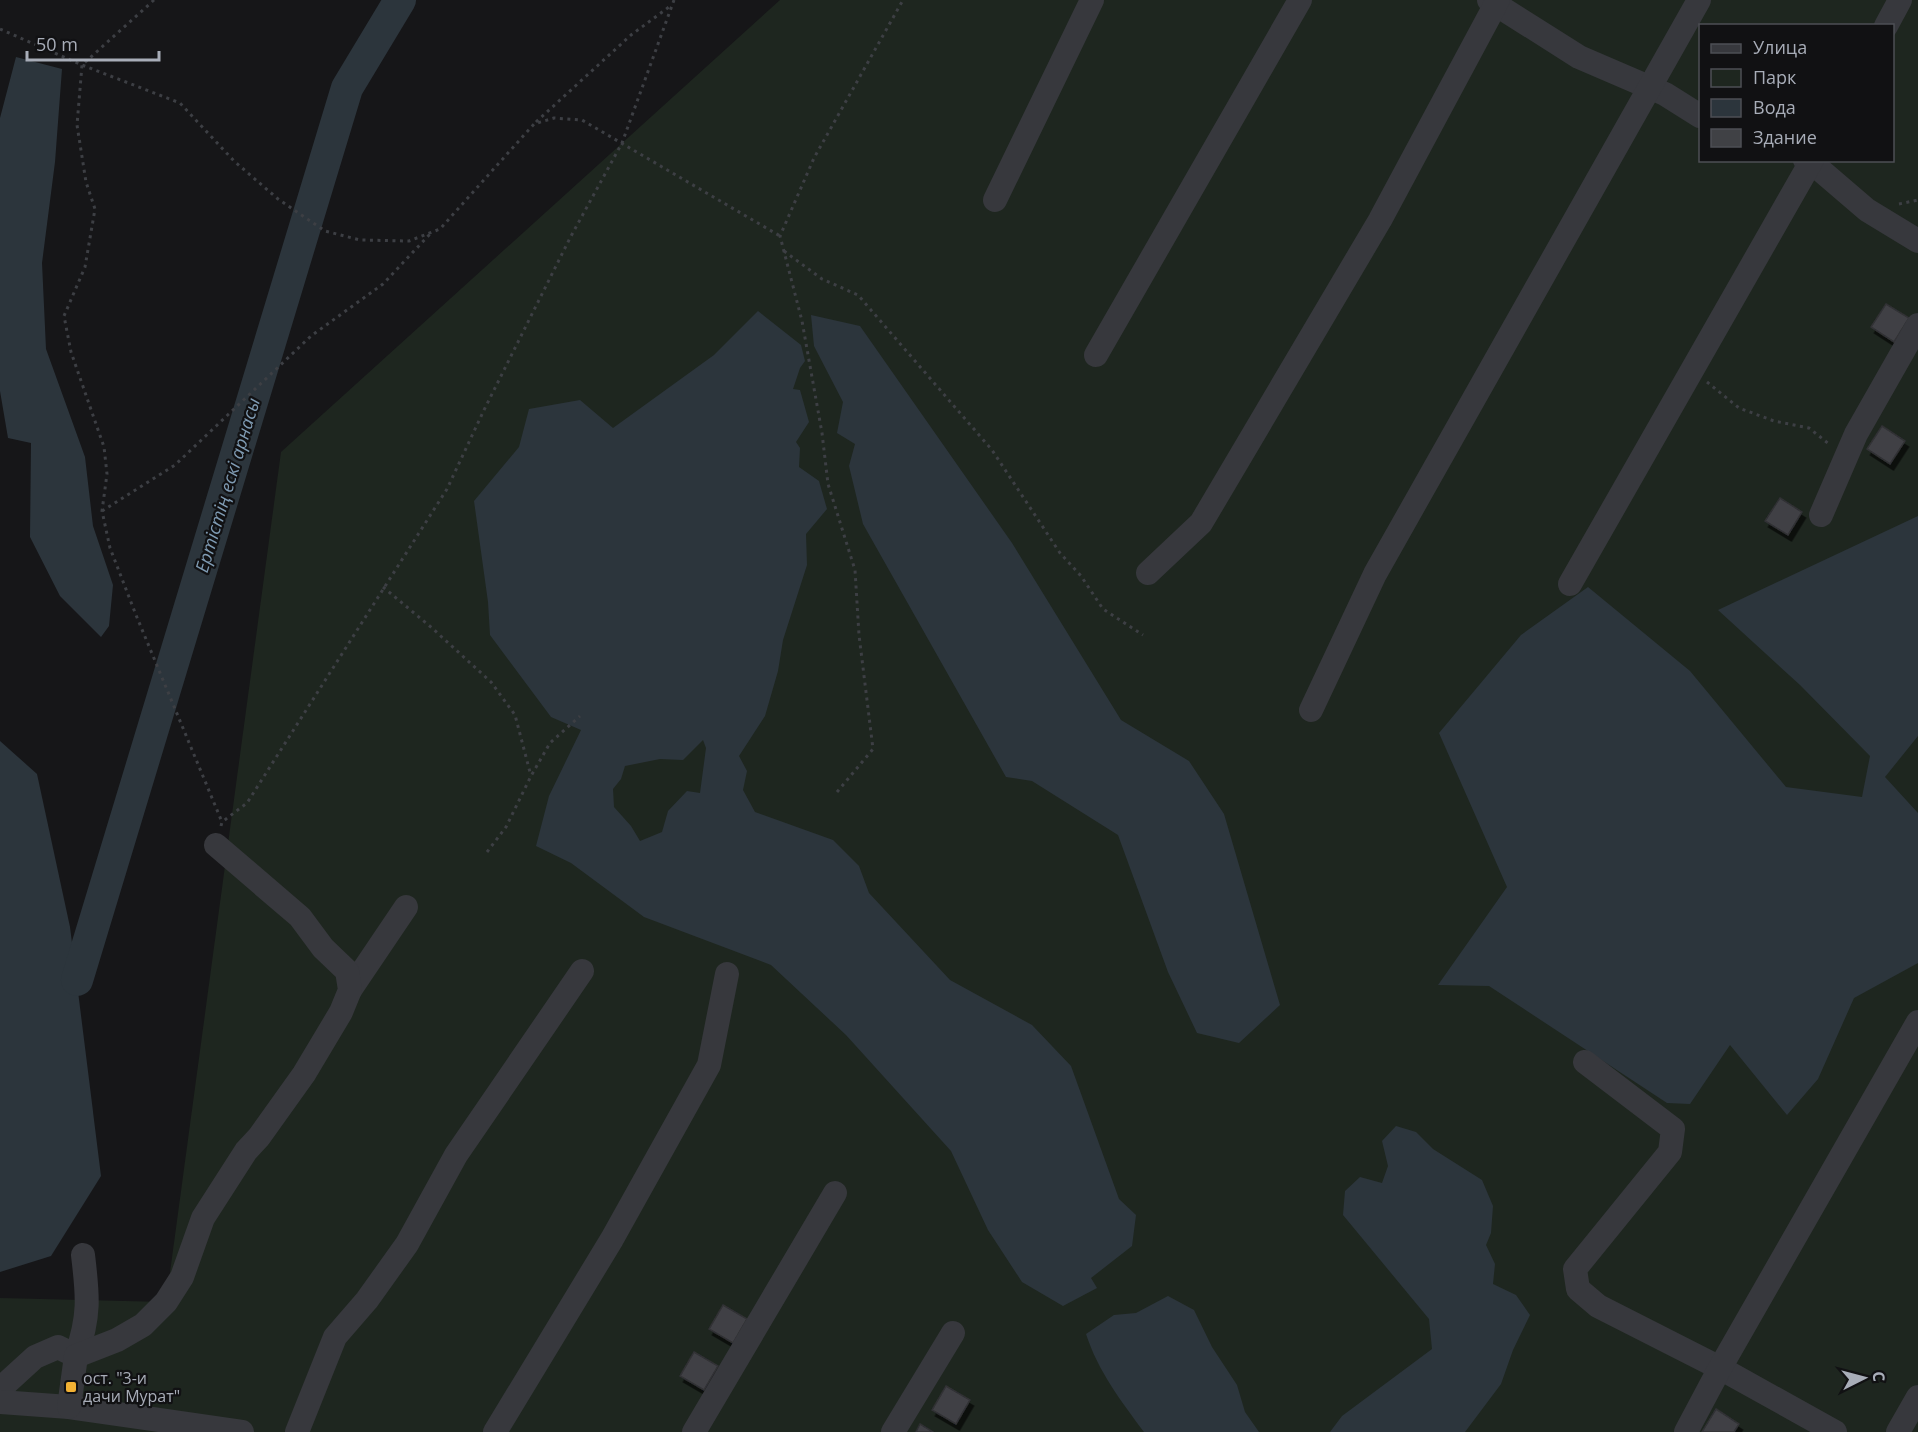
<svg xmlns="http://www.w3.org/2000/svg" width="1918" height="1432" font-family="'Open Sans',sans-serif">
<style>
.green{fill:#1e261f;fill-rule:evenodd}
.water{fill:#2c353c;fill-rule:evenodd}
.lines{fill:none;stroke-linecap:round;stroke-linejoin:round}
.river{stroke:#2c353c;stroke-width:32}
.building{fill:#404145;stroke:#303034;stroke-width:1.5;filter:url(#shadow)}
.path{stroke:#3d3f44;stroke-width:3;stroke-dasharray:3 4.5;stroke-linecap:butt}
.minor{stroke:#37383d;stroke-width:24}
.poi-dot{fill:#f2b134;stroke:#111113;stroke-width:2}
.labels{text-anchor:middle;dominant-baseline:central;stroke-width:4.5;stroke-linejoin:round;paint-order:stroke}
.poi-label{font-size:16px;fill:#a8adb8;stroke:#111113;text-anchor:start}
.water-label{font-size:18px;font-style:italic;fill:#7f9bb3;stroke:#111113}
</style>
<defs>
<filter id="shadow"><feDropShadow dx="3.5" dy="6" stdDeviation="0" flood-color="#0009"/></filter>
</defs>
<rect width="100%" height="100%" fill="#161618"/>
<path class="green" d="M780,0H1918V1432H0V1298L166,1302L281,452ZM1700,26H1892V160H1700Z"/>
<g class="water">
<path d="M16,57L62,69L55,162L42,263L46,349L85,457L93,526L113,585L109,626L101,637L60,596L30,537L31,443L8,438L0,391V118Z"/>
<path d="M758,311L801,345L805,361L800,368L793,389L800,390L809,422L796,442L800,448L799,467L819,481L827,509L806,534L807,565L783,640L778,671L765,716L739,756L747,771L743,790L755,812L833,840L859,866L869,893L950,980L1032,1025L1071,1066L1119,1199L1136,1215L1132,1246L1091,1278L1097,1288L1063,1306L1022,1282L988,1230L951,1151L846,1035L771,965L644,917L571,863L536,846L549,796L581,730L551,717L490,635L488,602L474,501L519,447L529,409L580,400L613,428L714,355ZM703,740L706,748L700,793L687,791L668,811L662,832L640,841L631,826L614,807L613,789L621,779L625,766L660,759L683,760Z"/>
<path d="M811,315L860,326L1012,543L1121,720L1189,761L1224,814L1280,1005L1239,1043L1197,1033L1168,972L1118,835L1032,781L1006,777L863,524L849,466L855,444L837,433L843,402L814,346Z"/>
<path d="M1918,516V736L1885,777L1918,813V963L1854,998L1818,1079L1787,1115L1730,1045L1690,1104L1667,1103L1489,986L1438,985L1507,887L1439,733L1521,635L1588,587L1690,671L1786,787L1862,797L1870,756L1800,685L1718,610Z"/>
<path d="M0,741L37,774L70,927L101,1176L51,1256L0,1272Z"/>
<path d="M1396,1126L1416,1132L1433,1149L1482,1180L1493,1206L1491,1233L1486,1245L1495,1264L1493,1284L1516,1295L1530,1315L1513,1350L1501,1384L1465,1432H1330L1342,1416L1432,1349L1429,1319L1343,1215L1345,1191L1360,1177L1382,1183L1388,1166L1382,1141Z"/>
<path d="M1168,1296L1194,1310L1212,1347L1237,1385L1245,1412L1259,1432H1144C1121,1401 1098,1371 1086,1334L1114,1315L1136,1313Z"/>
</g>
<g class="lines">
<path class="river" d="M77,980L347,88L400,0"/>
</g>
<g class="building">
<path d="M1886,304L1909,318L1894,342L1871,327Z"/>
<path d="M1882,426L1905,441L1890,464L1867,449Z"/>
<path d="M1780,498L1802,512L1788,535L1765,521Z"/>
<path d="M723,1305L747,1319L733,1343L709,1329Z"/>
<path d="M694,1352L718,1366L704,1390L680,1376Z"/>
<path d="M946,1386L970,1400L956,1424L932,1410Z"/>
<path d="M1716,1409L1739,1424L1734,1432H1702Z"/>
<path d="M920,1424L933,1432H916Z"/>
</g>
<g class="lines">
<g class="path">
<path d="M154,0L82,65L77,125L86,182L95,209L85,267L64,316L71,352L104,447L107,474L102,511L110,548L136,615L222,822"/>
<path d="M0,29L82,65L180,103L234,161L278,199L325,231L360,240L409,241L440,229L534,124L554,118L582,120L780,236"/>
<path d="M536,122L631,35L669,7"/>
<path d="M1899,204L1918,200"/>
<path d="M784,251L822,279L858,295L992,450L1060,553L1081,576L1103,609L1143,635"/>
<path d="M1707,382L1739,408L1774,421L1809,428L1829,444"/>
<path d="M102,511L175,465L311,336L383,284L430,234"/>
<path d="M383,587L432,628L491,682L515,715L531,776"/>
<path d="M837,792L873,749L859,635L855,570L828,484L822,433L802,321L780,236L814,158L903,0"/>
<path d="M221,826L222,822L247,803L447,489L484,410L570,238L622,143L674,0"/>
<path d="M487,852L506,827L531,776L550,743L580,716"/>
</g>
<g class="minor">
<path d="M1489,0L1579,57L1665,94L1700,116"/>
<path d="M1886,26L1900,0"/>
<path d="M1805,160L1811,162L1867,210L1918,241"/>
<path d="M995,200L1092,0"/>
<path d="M1096,355L1300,0"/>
<path d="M1821,515L1856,434L1918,325"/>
<path d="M1148,573L1201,523L1380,220L1498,0"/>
<path d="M1570,584L1812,160"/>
<path d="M1311,710L1375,574L1699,0"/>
<path d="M350,990L406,907"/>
<path d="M1585,1062L1673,1129L1670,1152L1575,1269L1578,1289L1598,1306L1720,1368L1835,1432"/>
<path d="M0,1389L35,1357L58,1347L76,1356C90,1316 88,1296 83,1255"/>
<path d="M0,1402L69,1407L242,1432"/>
<path d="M69,1407L76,1356L117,1340L143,1325L166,1302L182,1277L203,1218L246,1151L259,1137L304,1074L341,1012L350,990L347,971L323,948L300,917L216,845"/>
<path d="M297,1432L335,1337L367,1300L407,1244L456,1155L582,971"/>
<path d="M495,1432L612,1239L709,1065L727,974"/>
<path d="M694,1432L835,1193"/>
<path d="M893,1432L953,1333"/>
<path d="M1686,1432L1720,1368L1918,1022"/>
<path d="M1898,1432L1918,1397"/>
</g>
</g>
<rect class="poi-dot" x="65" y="1381" width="12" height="12" rx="3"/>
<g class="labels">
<g class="poi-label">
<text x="83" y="1378">ост. "3-и<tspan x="83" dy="18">дачи Мурат"</tspan></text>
</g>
<g class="water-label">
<text transform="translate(227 485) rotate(-73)">Ертістің ескі арнасы</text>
</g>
</g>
<rect x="1699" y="24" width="195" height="138" fill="#111113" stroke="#4d4f55" stroke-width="1.5"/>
<rect x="1711" y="44" width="30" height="9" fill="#37383d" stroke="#4d4f55" stroke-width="1.5"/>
<text x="1753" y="54" font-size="18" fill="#a8adb8">Улица</text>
<rect x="1711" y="69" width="30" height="18" fill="#1e261f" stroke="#4d4f55" stroke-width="1.5"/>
<text x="1753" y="84" font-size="18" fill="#a8adb8">Парк</text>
<rect x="1711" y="99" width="30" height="18" fill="#2c353c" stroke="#4d4f55" stroke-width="1.5"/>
<text x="1753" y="114" font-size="18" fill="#a8adb8">Вода</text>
<rect x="1711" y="129" width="30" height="18" fill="#404145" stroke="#4d4f55" stroke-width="1.5"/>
<text x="1753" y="144" font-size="18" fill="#a8adb8">Здание</text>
<g transform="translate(1864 1378) rotate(84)" stroke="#111113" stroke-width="4.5" paint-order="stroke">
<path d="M0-4.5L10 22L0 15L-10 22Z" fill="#a8adb8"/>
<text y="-9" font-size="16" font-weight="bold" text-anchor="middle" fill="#a8adb8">С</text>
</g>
<path d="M27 51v9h132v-9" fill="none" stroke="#a8adb8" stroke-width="3"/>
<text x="36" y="51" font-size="18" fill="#a8adb8" stroke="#111113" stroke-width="4.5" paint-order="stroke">50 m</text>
</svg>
